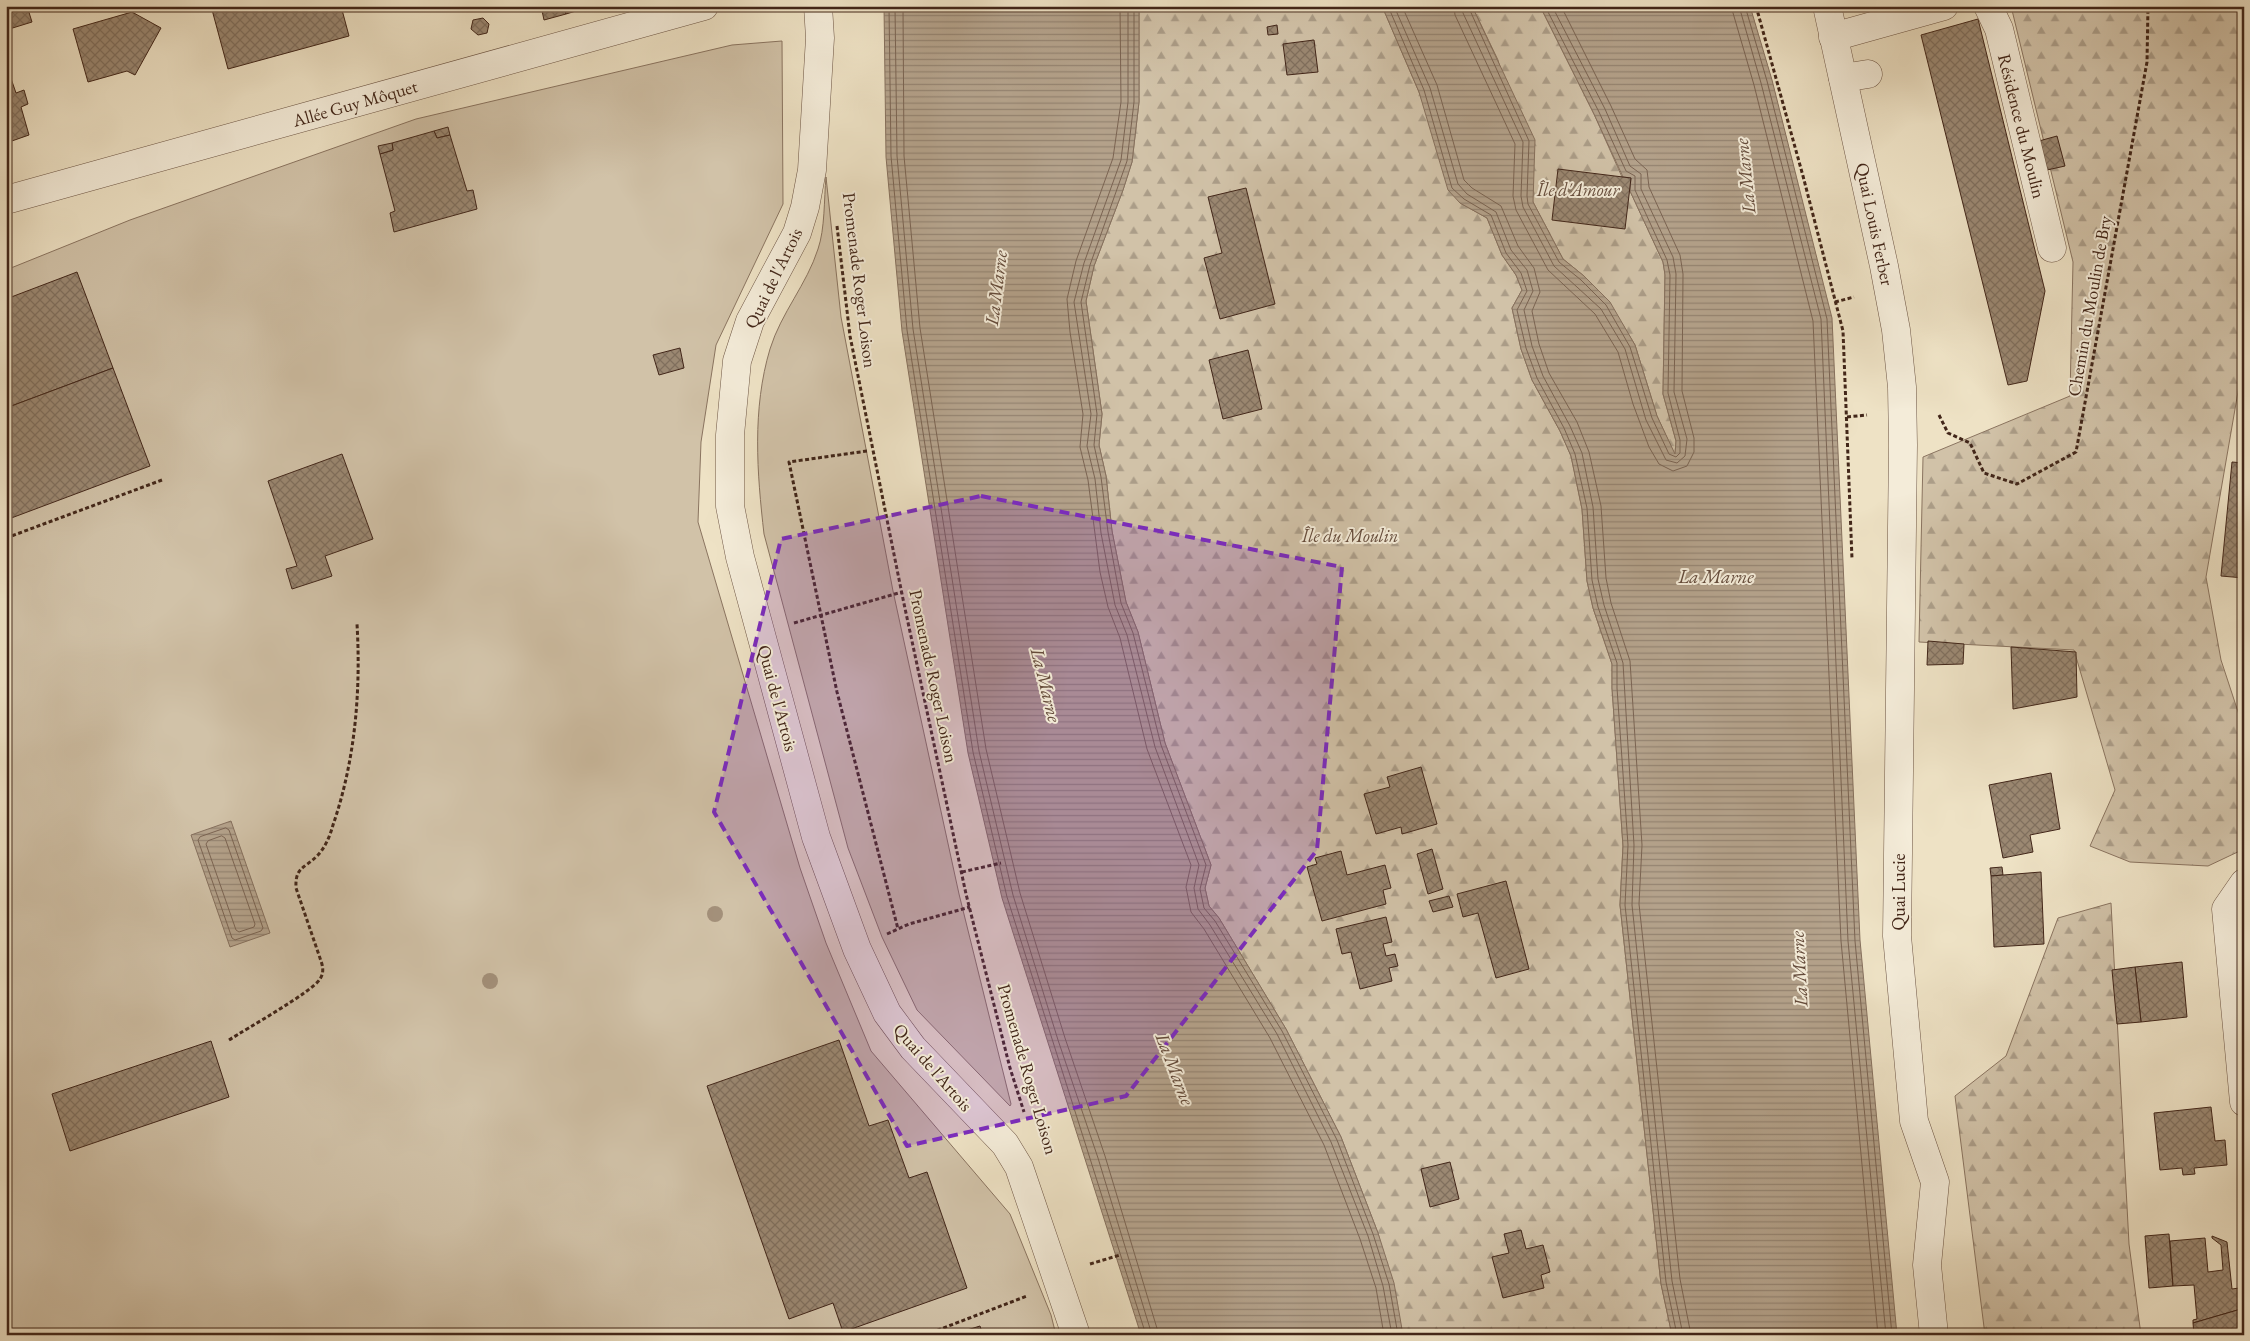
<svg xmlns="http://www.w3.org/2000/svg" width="2250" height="1341" font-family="'EB Garamond',serif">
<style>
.forest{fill:url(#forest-firs);stroke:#8a7460}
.park{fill:#d1c2a8;stroke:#8a7460}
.water{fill:url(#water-rules);stroke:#86705d}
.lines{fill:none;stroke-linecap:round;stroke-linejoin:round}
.shore{stroke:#7b6452;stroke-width:1}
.building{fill:url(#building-cross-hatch);stroke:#422619}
.minor-casing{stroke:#6d5544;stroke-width:29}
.path{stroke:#422619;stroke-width:3;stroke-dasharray:4 2.5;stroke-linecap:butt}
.minor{stroke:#f4ecd9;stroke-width:28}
.tree{fill:#a3907a}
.marked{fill:#7b2cbf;fill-opacity:0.2;stroke:#7b2cbf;stroke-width:4;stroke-dasharray:10 6;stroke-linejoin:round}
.labels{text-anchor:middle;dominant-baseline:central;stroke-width:4;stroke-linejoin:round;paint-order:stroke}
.street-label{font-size:18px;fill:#422619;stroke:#f4ecd9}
.park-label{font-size:18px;font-style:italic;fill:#664d3d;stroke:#f4ecd9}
.water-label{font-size:19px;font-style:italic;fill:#644b3b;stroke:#f4ecd9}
</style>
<defs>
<pattern id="forest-firs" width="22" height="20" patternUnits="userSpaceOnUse" patternTransform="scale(1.25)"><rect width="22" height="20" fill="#d1c2a8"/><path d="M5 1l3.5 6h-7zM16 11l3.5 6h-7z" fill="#ab9d88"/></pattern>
<pattern id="water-rules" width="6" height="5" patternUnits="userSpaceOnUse" patternTransform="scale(1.25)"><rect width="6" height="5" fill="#b4a28b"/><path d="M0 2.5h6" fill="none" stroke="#948471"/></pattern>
<pattern id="building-cross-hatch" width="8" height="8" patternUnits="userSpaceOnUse" patternTransform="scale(1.25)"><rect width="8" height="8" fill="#9b8872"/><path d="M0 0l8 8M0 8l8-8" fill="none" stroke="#806f5d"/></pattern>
</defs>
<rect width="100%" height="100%" fill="#eee2c5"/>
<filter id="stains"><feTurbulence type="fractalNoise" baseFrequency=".004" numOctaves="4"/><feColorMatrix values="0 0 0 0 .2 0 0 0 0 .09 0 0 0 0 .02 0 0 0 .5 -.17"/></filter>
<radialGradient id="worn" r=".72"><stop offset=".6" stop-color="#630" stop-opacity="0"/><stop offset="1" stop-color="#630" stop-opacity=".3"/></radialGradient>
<g class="forest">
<path d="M1139,6H1382L1419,92L1460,203L1487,218L1502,255L1516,275L1522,290L1512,308L1521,349L1532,380L1560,431L1571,456L1582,509L1587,581L1593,608L1612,664V688L1623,846L1620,905L1661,1284L1672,1335H1403L1378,1233L1341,1137L1286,1029L1219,918L1209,906L1205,888L1211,865L1165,743L1138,632L1126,602L1112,531L1106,476L1099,445L1102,414L1086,301L1094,266L1123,190L1132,162L1139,102Z"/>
<path d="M1472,6H1540L1594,114L1622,177L1631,178L1630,191L1663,262L1665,274L1663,394L1676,441L1675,455L1657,416L1635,345L1623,325L1584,276L1563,259L1533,202L1498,60Z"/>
<path d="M2011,6H2244V357L2206,577L2221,660L2244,730V849L2208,866L2130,862L2090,846L2115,790L2074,650L1919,642L1923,457L2070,396L2073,262Z"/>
<path d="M2111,903L2129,1244L2141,1335H1985L1955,1096L2006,1056L2058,918Z"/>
</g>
<g class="park">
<path d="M782,41L783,204L716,345L701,442L698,522L800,868L826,943L871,1051L1010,1214L1051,1315L1056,1335H10L6,1318V270L130,220L416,119L732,45Z"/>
<path d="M826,177L841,317L893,591L959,894L1011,1104L1010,1106L917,1010L882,937L848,848L764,534C757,473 752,409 770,349C781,313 807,284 818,249C825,229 824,199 826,177Z"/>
</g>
<g class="water">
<path d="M884,6H1139V102L1132,162L1123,190L1094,266L1086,301L1102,414L1099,445L1106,476L1112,531L1126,602L1138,632L1165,743L1211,865L1205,888L1209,906L1219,918L1286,1029L1341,1137L1378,1233L1394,1283L1403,1335H1141L1002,898L968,753L902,331L886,157Z"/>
<path d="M1382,6H1472L1535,140L1533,202L1563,259L1584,276L1610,302L1635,345L1657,416L1675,454L1676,441L1663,394L1665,275L1663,262L1630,191L1631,178L1623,177L1594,114L1540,6H1750L1772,80L1832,318L1860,940L1897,1335H1672L1661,1284L1620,905L1623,846L1612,688V664L1593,608L1587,581L1582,509L1571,456L1560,431L1532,380L1521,349L1512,308L1522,290L1516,275L1502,255L1487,218L1460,203L1448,190L1419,92Z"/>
<path d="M231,821L270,933L230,947L191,835Z"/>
</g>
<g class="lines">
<g class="shore">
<path d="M889,6L891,156L907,330L973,752L1007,897L1146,1335"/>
<path d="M895,6L897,156L913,329L979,751L1013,895L1058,1040L1098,1158L1152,1335"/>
<path d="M903,6L904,156L920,328L986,749L1020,893L1065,1038L1105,1156L1159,1335"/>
<path d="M1120,6L1121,102L1113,158L1076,261L1067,299L1070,332L1083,414L1080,447L1088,480L1100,572L1108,607L1120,638L1147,749L1191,865L1186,887L1191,912L1204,929L1270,1038L1324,1145L1360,1239L1376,1288L1384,1335"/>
<path d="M1128,6V102L1121,160L1084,263L1074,302L1091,414L1087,446L1095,479L1101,533L1115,605L1127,635L1155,747L1199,865L1194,888L1198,909L1210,925L1277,1034L1331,1142L1368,1236L1383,1286L1392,1335"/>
<path d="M1134,6V102L1127,161L1090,265L1081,302L1097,414L1094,445L1101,477L1108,532L1121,603L1133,633L1161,745L1206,865L1200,889L1204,908L1215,921L1282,1031L1337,1140L1373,1234L1389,1284L1398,1335"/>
<path d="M1388,6L1424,90L1452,188L1464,199L1491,215L1506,253L1521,273L1527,291L1517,310L1526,348L1537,378L1564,428L1575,454L1587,508L1592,580L1598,607L1617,663V688L1628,845L1625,905L1666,1282L1677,1335"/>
<path d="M1394,6L1430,88L1458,184L1467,194L1496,212L1511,250L1527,270L1533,291L1524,310L1532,346L1543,376L1570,426L1582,453L1593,507L1598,579L1604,605L1623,663L1634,845L1632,905L1672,1281L1683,1335"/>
<path d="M1402,6L1437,85L1464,180L1472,188L1501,206L1518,246L1534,268L1540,292L1532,311L1539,344L1549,373L1577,422L1589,452L1601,506L1606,578L1611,603L1630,661L1642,845L1639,904L1680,1279L1691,1335"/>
<path d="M1454,6L1455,15L1515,144L1513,196L1516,210L1548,270L1595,314L1618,352L1633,404L1649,447L1659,464L1673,471L1687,466L1694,452V438L1682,391L1683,274L1680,255L1649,187L1647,170L1635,159L1611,106L1561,6"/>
<path d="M1461,6L1463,13L1523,142L1521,196L1523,207L1554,266L1601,309L1625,349L1646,420L1666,460L1677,463L1685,456L1687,439L1674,392L1676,274L1673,257L1641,189V174L1630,166L1605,109L1552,6"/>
<path d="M1468,6L1529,141L1527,196L1528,204L1559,262L1581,280L1606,305L1630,347L1652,418L1669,454L1676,457L1680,453V440L1668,393L1670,275L1667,260L1635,190V176L1626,171L1599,112L1545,6"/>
<path d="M1731,6L1754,85L1813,321L1841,941L1878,1335"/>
<path d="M1739,6L1761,83L1821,319L1848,941L1886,1335"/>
<path d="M1745,6L1767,81L1827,319L1855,941L1892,1335"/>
<path d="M226,828L229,830L263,928L261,931L235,940L232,938L198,840L200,837Z"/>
<path d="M222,836L225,838L255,924L254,927L239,932L236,930L206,844L208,841Z"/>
</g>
</g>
<g class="building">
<path d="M6,6H27L32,22L6,30Z"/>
<path d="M211,6H341L349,36L228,69Z"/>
<path d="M541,6H564L566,14L544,20Z"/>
<path d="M564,6H585L586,8L566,14Z"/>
<path d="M132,12L161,28L135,75L127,71L88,82L73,29Z"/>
<path d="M483,18L489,24L487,33L478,35L471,29L473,20Z"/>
<path d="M1978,19L2045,291L2027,381L2008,385L1921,35Z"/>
<path d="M1277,25L1278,34L1268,35L1267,27Z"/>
<path d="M1314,40L1318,72L1287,75L1283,44Z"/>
<path d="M6,64L16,93L24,90L28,104L21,107L29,135L6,143Z"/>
<path d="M448,127L450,135L437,138L434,131Z"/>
<path d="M434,131L437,138L450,135L467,191L473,190L477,209L394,232L390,213L395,211L380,154L393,150L392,143Z"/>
<path d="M2057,136L2065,166L2047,170L2039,141Z"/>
<path d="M392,143L393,150L380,154L378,146Z"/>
<path d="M1558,169L1631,178L1625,229L1552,220Z"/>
<path d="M1246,188L1275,304L1220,319L1204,258L1222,253L1208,197Z"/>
<path d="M77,272L113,368L6,408V299Z"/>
<path d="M680,348L684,368L659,375L653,355Z"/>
<path d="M1248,350L1262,409L1223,419L1209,360Z"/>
<path d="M113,368L150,466L6,520V408Z"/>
<path d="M342,454L373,539L325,556L332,576L292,589L286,569L297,566L268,481Z"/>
<path d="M2232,462L2244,463V578L2221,576Z"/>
<path d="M1928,641L1964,644L1963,664L1927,665Z"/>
<path d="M2011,647L2076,652L2077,697L2013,709Z"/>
<path d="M1421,767L1437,824L1402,834L1401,827L1376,834L1364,794L1390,787L1387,777Z"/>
<path d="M2051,773L2060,829L2030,835L2033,852L2003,858L1989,785Z"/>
<path d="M1432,849L1443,889L1428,894L1417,854Z"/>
<path d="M1341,851L1347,875L1385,865L1391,888L1383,890L1386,904L1322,921L1307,867L1317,864L1315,858Z"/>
<path d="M2002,867L2003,875L1991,876L1990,868Z"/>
<path d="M2041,872L2044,944L1994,947L1991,876Z"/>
<path d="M1506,881L1529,969L1496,978L1478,913L1463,917L1457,894Z"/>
<path d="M1449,896L1453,907L1433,912L1429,901Z"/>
<path d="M1386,917L1392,942L1383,944L1386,956L1395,954L1398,966L1389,968L1392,981L1360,989L1351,952L1342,954L1336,929Z"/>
<path d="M2182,962L2187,1017L2141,1022L2135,967Z"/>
<path d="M2135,967L2141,1022L2117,1024L2112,970Z"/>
<path d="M839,1040L869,1126L888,1120L909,1178L927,1172L967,1288L843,1332L833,1303L789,1319L707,1086Z"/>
<path d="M211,1041L229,1097L70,1151L52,1094Z"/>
<path d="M2211,1107L2215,1141L2225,1140L2227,1165L2194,1168L2195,1174L2183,1175L2182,1168L2160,1170L2154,1113Z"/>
<path d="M1450,1162L1459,1199L1430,1207L1421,1169Z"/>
<path d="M1521,1230L1526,1249L1543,1245L1550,1272L1541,1275L1544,1288L1503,1298L1492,1257L1509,1253L1504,1234Z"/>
<path d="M2169,1234L2173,1286L2149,1288L2145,1236Z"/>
<path d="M2212,1236L2227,1242L2232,1289L2239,1288L2241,1309L2193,1323V1320L2197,1319L2194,1285L2173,1286L2170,1241L2205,1238L2208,1272L2223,1270L2221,1245L2212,1238Z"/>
<path d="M2241,1309L2244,1335H2194L2193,1323Z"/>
<path d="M980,1326L983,1335H965L964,1331Z"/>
</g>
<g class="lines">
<defs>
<g id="minor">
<path d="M818,6L820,38L812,170L805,207L797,233L750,321L737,361L730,435V506L740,557L816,837L857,949L887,1013L913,1048L1005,1144L1019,1167L1076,1335"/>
<path d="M1827,6L1884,266L1896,330L1902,387L1903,445L1897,936L1914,1121L1935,1182L1927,1265L1934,1335"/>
<path d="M1988,6L1999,29L2052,248"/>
<path d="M1833,37L1944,6"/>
<path d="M1843,78L1868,74"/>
<path d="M6,200L704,6"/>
<path d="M2244,883L2226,909L2244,1102"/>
</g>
</defs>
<use href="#minor" class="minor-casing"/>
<g class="path">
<path d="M1756,6L1803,176L1843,331L1852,559"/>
<path d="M837,226L850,336L903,599L966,894L1010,1068L1024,1112"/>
<path d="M1835,302L1854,297"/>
<path d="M1939,415L1948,433L1970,443L1984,473L2017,484L2076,452L2147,62L2148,6"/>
<path d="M1847,417L1867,415"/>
<path d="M867,451L789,462L837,692L898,929"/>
<path d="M6,538L162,480"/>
<path d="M794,623L902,592"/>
<path d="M962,872L1001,863"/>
<path d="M887,934L909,924L970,907"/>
<path d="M229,1040C246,1029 312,992 320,979C324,973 323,967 321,961L296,888C295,867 304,869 317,856C325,848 330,836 333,825C355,761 361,692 357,624"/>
<path d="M1090,1264L1120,1255"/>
<path d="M925,1335L1027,1296"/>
</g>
<use href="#minor" class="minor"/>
</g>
<g class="tree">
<circle cx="715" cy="914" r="8"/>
<circle cx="490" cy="981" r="8"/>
</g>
<path class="marked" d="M981,496L1342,567L1317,850L1126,1096L907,1146L714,812L781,539Z"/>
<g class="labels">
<g class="street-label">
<text transform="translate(355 103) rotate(-16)">Allée Guy Môquet</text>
<text transform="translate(2022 126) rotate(76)">Résidence du Moulin</text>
<text transform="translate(1875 224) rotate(78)">Quai Louis Ferber</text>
<text transform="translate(773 278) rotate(-64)">Quai de l'Artois</text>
<text transform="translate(860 280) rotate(83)">Promenade Roger Loison</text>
<text transform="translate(2089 306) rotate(-80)">Chemin du Moulin de Bry</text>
<text transform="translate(934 676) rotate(78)">Promenade Roger Loison</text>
<text transform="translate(778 698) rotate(75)">Quai de l'Artois</text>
<text transform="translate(1898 892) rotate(-90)">Quai Lucie</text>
<text transform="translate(933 1067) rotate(49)">Quai de l'Artois</text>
<text transform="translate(1028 1069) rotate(74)">Promenade Roger Loison</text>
</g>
<g class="park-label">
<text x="1578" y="189">Île d'Amour</text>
<text x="1350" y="535">Île du Moulin</text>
</g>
<g class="water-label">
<text transform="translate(1745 176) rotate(-96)">La Marne</text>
<text transform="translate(996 288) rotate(-83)">La Marne</text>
<text x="1716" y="576">La Marne</text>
<text transform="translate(1046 685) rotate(76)">La Marne</text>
<text transform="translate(1799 969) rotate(-93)">La Marne</text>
<text transform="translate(1175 1069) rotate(69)">La Marne</text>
</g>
</g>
<rect width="2250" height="1341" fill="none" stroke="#eee2c5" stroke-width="25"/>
<rect x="8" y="8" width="2235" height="1326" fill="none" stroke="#422619" stroke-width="2.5"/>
<rect x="12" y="12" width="2225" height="1316" fill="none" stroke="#422619"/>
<rect width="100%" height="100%" filter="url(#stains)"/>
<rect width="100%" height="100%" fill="url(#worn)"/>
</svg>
